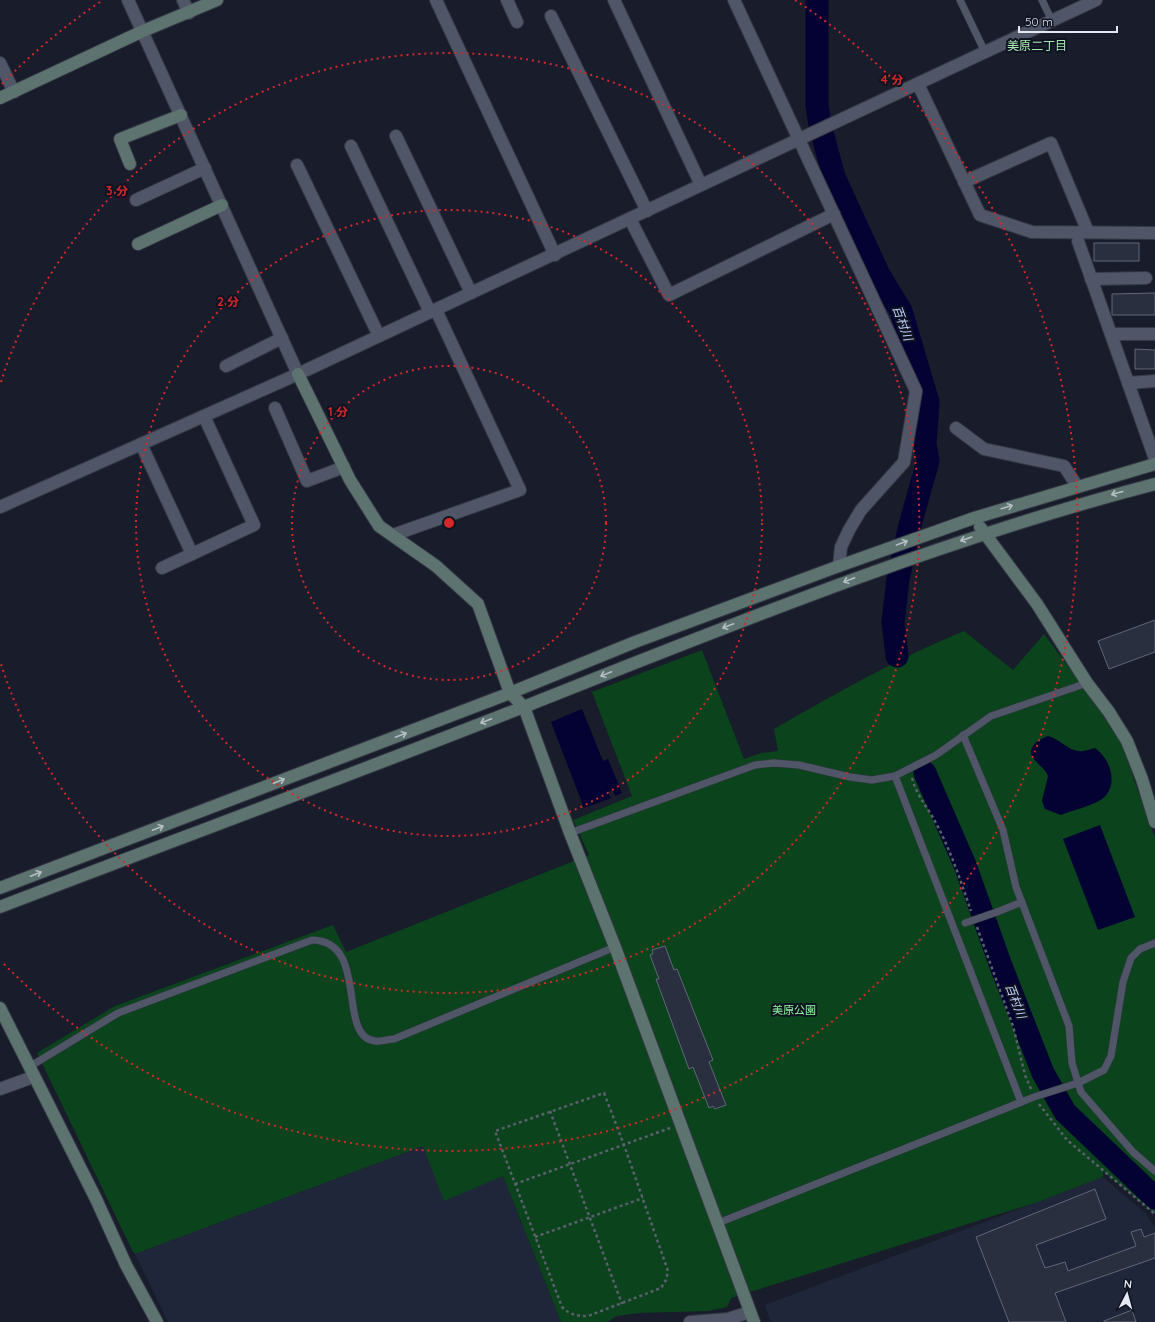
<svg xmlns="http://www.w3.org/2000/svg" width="1155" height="1322" font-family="Quicksand,'Noto Sans JP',sans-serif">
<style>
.built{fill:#1f263a}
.green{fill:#0a431c}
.water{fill:#040232}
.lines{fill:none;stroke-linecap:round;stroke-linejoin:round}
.river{stroke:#040232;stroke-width:23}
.building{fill:#2a2f3f;stroke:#616779}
.lane-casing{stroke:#353844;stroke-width:8}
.street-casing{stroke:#353844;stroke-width:14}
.secondary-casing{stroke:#353844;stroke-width:14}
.path{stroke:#5c606e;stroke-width:2.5;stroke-dasharray:3 3;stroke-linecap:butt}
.lane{stroke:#505667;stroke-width:7}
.street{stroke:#505667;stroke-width:12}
.secondary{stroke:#5c736f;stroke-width:12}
.lane-bridge-casing{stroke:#353844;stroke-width:8;stroke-linecap:butt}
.lane-bridge{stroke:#505667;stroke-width:7}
.oneway{stroke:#b4bfc4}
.ring{fill:none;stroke:#d62828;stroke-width:2;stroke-dasharray:2 4}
.labels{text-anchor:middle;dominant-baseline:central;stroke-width:4;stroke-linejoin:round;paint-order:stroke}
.park-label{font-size:11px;fill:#93f8a5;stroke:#0f1321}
.neighbourhood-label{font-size:12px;fill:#a7e8b1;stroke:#0f1321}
.water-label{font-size:12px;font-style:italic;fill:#c7d5fe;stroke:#0f1321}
.centre{fill:#d62828;stroke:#0f1321;stroke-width:2}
.ring-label{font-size:12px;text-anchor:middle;font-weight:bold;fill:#d62828;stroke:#0f1321;stroke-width:4;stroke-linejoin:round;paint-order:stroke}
</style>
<rect width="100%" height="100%" fill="#181c2b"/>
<g class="built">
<path d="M423,1146L503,1176L561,1322H168L135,1254Z"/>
<path d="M1103,1177L1145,1213L1155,1227V1322H771L765,1305Z"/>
</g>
<path class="green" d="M964,631L1013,670L1044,634L1100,709L1121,743L1155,838V1214L1103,1171V1177L1038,1202L731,1298L727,1307L709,1311L639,1313L617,1316L607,1322H561L503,1176L444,1201L423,1146L135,1254L132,1250L37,1053L115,1006L333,925L346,952L589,855L573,820L632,796L592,692L702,650L744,759L761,753L778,751L774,729C835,694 898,658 964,631Z"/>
<g class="water">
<path d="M582,709L603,761L608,759L622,793L615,796L613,790L608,792L611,798L584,808L551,722Z"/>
<path d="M1048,736C1060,739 1067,750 1079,751C1085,752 1090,749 1095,748C1112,760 1120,789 1099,801C1088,807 1073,810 1061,815L1045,809L1042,801L1048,776C1044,767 1039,766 1034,759C1025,748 1039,739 1048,736Z"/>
<path d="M1100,825L1135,917L1098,930L1063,839Z"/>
</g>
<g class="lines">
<g class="river">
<path d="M817,0V105L820,125L834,177L879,275L901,311L928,402L925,444L928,461L910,525L898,579L893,622L897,656"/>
<path d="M925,773L965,865L1001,966L1043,1073L1065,1112L1155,1198"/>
</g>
</g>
<g class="building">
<rect x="1094" y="243" width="45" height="18"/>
<path d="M1155,293V315H1112V294Z"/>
<path d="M1135,349L1155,350V369H1135Z"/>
<path d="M1155,620V652L1109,669L1098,641Z"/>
<path d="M665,946L674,970L677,969L713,1060L709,1062L726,1105L715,1109L713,1106L709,1108L693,1067L689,1069L656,979H659L650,955L653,954L652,950Z"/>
<path d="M1095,1189L1106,1219L1036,1245L1045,1268L1065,1262L1068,1271L1136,1246L1131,1232L1141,1229L1144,1237L1155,1233V1258L1055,1293L1066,1322H1009L976,1237Z"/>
<path d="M1132,1310L1136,1322H1104V1321Z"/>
</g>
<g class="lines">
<defs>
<g id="lane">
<path d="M960,0L985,52"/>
<path d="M1042,0L1052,21"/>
<path d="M963,735L1003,830L1016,887L1069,1026L1072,1063L1081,1092L1133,1152L1155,1171"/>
<path d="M895,776L1021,1102"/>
<path d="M570,833L755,765L774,763L799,765L850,777L872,780L895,776L936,755L991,716L1087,683"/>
<path d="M997,912L1022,902"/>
<path d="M29,1067L118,1013L312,940C370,941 336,1037 375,1041C381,1042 388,1039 394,1039L615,947"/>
<path d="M718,1223L1034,1097L1078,1083L1104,1070L1111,1056L1123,982L1131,958L1140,949L1155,943"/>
</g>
<g id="street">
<path d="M128,0L298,374"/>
<path d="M183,0L189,13"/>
<path d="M436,0L555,255"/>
<path d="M507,0L517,22"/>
<path d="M614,0L701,185"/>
<path d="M734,0L916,391L904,462L861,510L849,530L841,547L839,566"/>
<path d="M551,16L647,211"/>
<path d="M0,63L14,92"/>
<path d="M918,84L980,215L1032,232L1155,233"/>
<path d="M396,136L471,293"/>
<path d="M351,146L430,312"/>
<path d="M297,165L379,336"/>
<path d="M964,182L1051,143L1088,232"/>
<path d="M136,200L205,168"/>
<path d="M630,219L669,295L834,214"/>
<path d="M1078,241L1155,459"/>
<path d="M1091,279L1146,278"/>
<path d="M1111,334H1155"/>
<path d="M226,366L282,338"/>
<path d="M1128,383L1155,381"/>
<path d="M275,408L307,481L344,467"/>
<path d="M956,428L984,449L1064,466L1077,486"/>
<path d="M141,444L192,554"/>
<path d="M0,507L298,374L1096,0"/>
<path d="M393,535L520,490L436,310"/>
<path d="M162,568L254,525L204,416"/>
<path d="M0,1089L33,1077"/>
<path d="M690,1322L728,1319L750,1312"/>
</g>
<g id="secondary">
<path d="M0,98L143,31L217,0"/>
<path d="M130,164L120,139L181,115"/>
<path d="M138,244L222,205"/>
<path d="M298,374L350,480L379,526L436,566L478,604L510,693L524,707L570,833L615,947L754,1322"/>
<path d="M980,527L1037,604L1087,683L1109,712L1127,741L1142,779L1155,822"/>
<path d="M0,888L510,693L635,642L839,566L974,518L1155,464"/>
<path d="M0,907C175,840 351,775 526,706C733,624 939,540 1155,484"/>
<path d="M0,1008L96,1199L126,1265L157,1322"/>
</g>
</defs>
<use href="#lane" class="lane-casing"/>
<use href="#street" class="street-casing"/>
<use href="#secondary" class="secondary-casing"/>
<g class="path">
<path d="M912,778C916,793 924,803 932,816C949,845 960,879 971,911"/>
<path d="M977,927L1013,1026L1025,1075L1031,1089"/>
<path d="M604,1093L624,1145L668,1271L666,1280L661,1288L588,1316C577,1316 570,1315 562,1307L495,1131Z"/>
<path d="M1039,1104L1067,1140L1155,1214"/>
<path d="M550,1111L622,1304"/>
<path d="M515,1184L670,1128"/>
<path d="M535,1237L643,1198"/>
</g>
<use href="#lane" class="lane"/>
<use href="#street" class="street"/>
<use href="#secondary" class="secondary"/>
<defs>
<path id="lane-bridge" d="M965,923L997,912"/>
</defs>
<use href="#lane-bridge" class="lane-bridge-casing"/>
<use href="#lane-bridge" class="lane-bridge"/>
</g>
<defs><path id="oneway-shaft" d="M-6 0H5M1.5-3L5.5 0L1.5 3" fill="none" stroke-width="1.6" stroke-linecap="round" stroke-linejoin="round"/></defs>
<g class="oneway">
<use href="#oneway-shaft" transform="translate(1117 493) rotate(165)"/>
<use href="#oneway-shaft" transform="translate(1007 507) rotate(-17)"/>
<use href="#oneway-shaft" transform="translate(966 539) rotate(161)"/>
<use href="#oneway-shaft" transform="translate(902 543) rotate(-20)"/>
<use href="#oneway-shaft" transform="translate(849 580) rotate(159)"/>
<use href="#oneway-shaft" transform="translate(728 626) rotate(159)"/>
<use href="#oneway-shaft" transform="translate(606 674) rotate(158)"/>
<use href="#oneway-shaft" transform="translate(486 721) rotate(159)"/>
<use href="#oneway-shaft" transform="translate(401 735) rotate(-21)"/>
<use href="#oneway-shaft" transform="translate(279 781) rotate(-21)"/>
<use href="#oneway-shaft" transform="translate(158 828) rotate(-21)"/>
<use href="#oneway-shaft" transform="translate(36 874) rotate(-21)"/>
</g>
<g class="ring">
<circle cx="449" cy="523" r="157"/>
<circle cx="449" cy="523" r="313"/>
<path d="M1 382A470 470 0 1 1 1 664"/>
<path d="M2 84A627 627 0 0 1 103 0M795 0A627 627 0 1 1 2 962"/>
</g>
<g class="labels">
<g class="park-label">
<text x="794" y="1010">美原公園</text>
</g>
<g class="neighbourhood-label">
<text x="1037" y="45">美原二丁目</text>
</g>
<g class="water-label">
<text transform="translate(903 323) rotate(70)">百村川</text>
<text transform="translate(1016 1001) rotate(69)">百村川</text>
</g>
</g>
<circle cx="449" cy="523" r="6" class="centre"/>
<g class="ring-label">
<text x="892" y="84">4 分</text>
<text x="117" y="195">3 分</text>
<text x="228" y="306">2 分</text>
<text x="338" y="416">1 分</text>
</g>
<g transform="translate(1127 1294) rotate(6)" stroke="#0f1321" stroke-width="3" paint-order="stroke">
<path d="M0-3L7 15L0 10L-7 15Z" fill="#e4e8f2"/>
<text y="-6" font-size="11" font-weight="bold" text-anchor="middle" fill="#e4e8f2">N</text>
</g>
<path d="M1019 26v6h98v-6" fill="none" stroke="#e4e8f2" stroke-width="2"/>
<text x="1025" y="26" font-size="12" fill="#e4e8f2" stroke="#0f1321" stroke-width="3" paint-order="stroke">50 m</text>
</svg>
